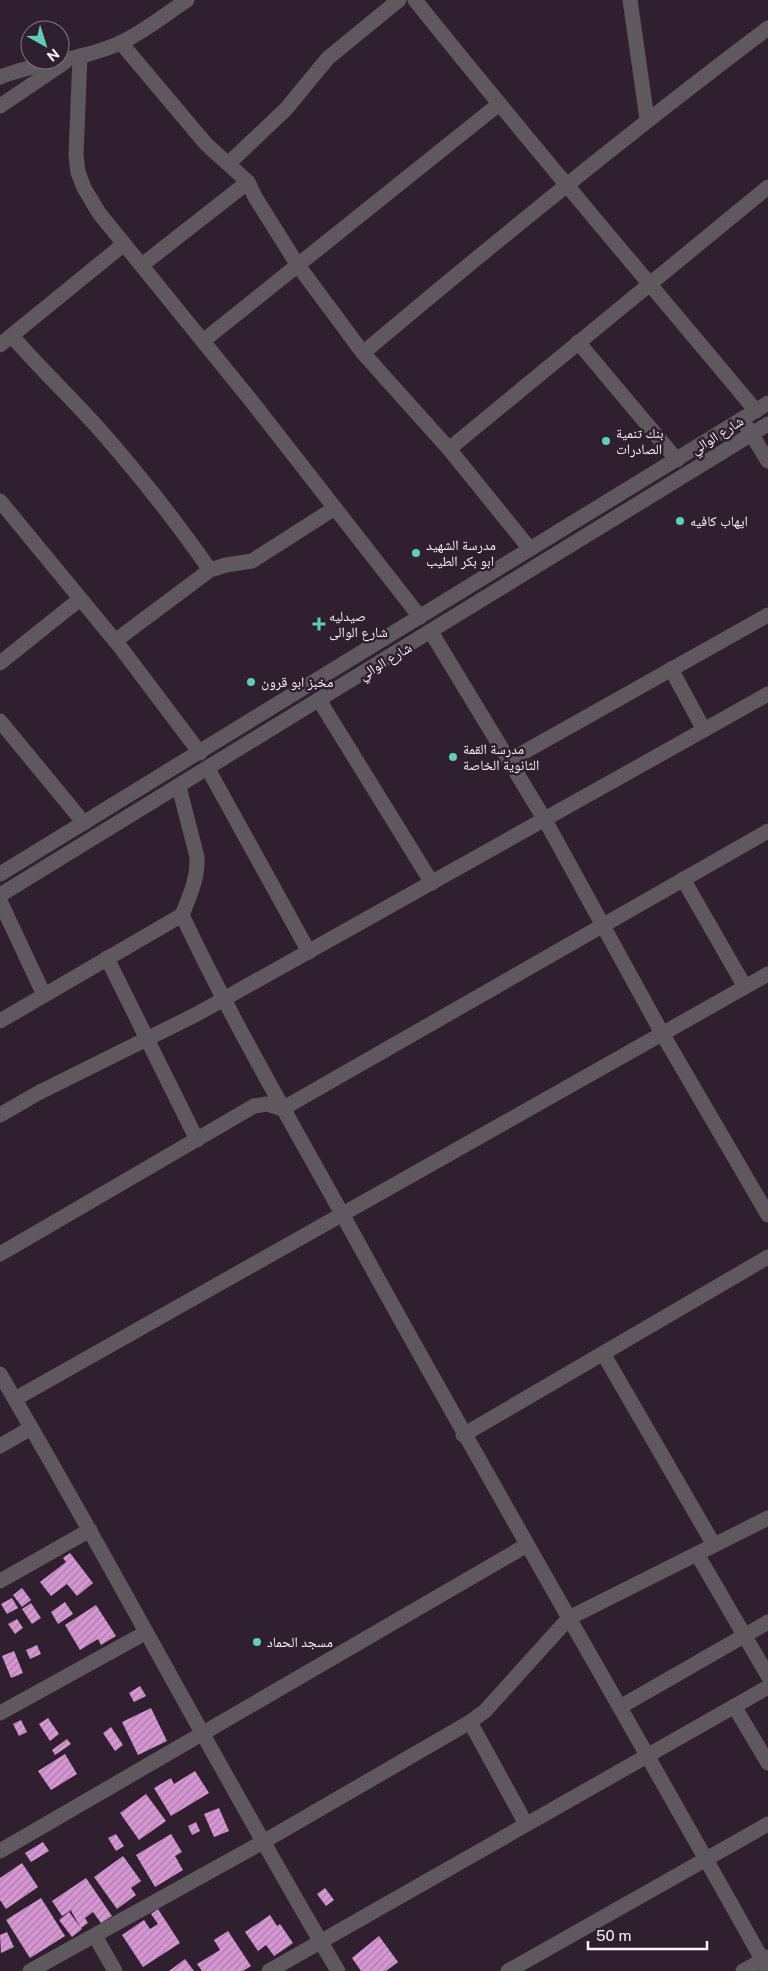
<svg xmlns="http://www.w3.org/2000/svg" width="768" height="1971" font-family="'Public Sans','Noto Naskh Arabic',sans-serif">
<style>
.building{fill:url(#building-hatch)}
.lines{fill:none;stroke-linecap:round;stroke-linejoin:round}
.minor{stroke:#60585f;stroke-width:15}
.tertiary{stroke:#60585f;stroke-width:15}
.poi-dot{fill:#5eceb8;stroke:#30202f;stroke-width:2}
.labels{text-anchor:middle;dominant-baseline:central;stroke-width:5;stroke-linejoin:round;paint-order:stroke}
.poi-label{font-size:14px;fill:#fcf1fb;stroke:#30202f;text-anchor:start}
.street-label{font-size:14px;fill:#fcf1fb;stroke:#30202f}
</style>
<defs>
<pattern id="building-hatch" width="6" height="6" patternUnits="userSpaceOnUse" patternTransform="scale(1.25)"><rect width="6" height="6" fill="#d695d3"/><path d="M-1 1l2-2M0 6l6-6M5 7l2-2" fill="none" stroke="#ad7eaa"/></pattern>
</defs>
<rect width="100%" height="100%" fill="#30202f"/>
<g class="building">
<path d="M70,1553L93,1583L77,1596L67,1584L51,1596L40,1582L66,1562L63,1558Z"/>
<path d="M22,1588L31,1600L22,1607L13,1595Z"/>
<path d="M12,1598L18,1608L7,1614L1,1604Z"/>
<path d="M65,1602L73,1614L58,1624L51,1612Z"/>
<path d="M31,1603L41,1618L32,1624L22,1609Z"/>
<path d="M96,1605L116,1636L101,1645L98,1639L80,1650L65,1625Z"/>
<path d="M17,1619L23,1628L15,1634L8,1624Z"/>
<path d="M37,1645L41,1654L30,1659L26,1650Z"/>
<path d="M14,1651L23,1673L11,1678L2,1656Z"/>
<path d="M140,1686L146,1696L134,1702L129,1693Z"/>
<path d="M151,1708L167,1741L138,1755L122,1722Z"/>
<path d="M48,1718L59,1734L50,1741L39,1724Z"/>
<path d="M21,1720L27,1732L19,1736L13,1724Z"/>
<path d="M111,1727L123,1745L115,1751L103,1733Z"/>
<path d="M67,1739L71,1744L55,1755L52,1750Z"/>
<path d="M65,1754L77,1774L51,1790L38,1771Z"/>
<path d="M195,1771L209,1793L171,1816L154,1788L171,1778L174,1784Z"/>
<path d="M146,1794L166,1821L139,1840L120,1813Z"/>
<path d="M219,1808L229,1831L214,1837L204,1814Z"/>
<path d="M196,1822L200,1831L192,1835L188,1826Z"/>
<path d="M116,1834L124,1846L116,1851L108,1838Z"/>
<path d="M171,1834L182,1852L175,1856L183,1870L155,1887L136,1855Z"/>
<path d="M43,1842L49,1851L31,1862L25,1853Z"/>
<path d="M123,1856L141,1881L131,1888L136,1895L117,1909L94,1877Z"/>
<path d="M22,1863L38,1887L6,1909L0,1900V1878Z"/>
<path d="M86,1878L112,1916L101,1923L93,1912L85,1918L88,1923L81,1928L71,1911L73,1909L62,1916L52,1901Z"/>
<path d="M325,1888L334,1900L326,1906L317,1894Z"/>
<path d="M41,1898L65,1936L30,1958L6,1920Z"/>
<path d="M158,1909L180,1943L143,1967L122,1935L144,1920L150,1929L158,1924L151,1914Z"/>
<path d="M69,1912L82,1929L72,1937L59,1920Z"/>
<path d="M270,1915L277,1926L280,1924L293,1943L274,1956L266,1945L258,1951L245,1932Z"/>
<path d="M228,1931L251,1966L243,1971H202L197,1964L220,1950L214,1940Z"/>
<path d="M7,1932L14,1947L1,1953L0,1935Z"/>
<path d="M379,1936L398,1962L386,1971H361L352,1958Z"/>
<path d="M185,1959L194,1971H169Z"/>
</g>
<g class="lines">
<g class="minor">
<path d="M415,0C526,139 642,274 756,411"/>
<path d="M630,0L647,119"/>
<path d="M121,43L206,144L248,182L255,197L297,264L363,353L449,449L530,549"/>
<path d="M80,56L76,155L78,172L84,188L99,213L253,403L420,617"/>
<path d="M0,77C40,61 84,60 122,42C145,31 166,14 187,0"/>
<path d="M0,106L65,62"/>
<path d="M229,163L286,109L328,58L399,0"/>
<path d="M142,265L248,182"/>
<path d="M12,336C42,371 77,403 107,438C144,481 178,524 210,570"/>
<path d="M203,341L499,104"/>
<path d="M578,342L677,460"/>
<path d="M0,345L124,244"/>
<path d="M363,353C496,241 630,132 768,28"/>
<path d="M742,419L768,461"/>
<path d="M449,449L768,187"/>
<path d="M0,501L121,648L200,753"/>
<path d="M431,632L545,820L663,1035L768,1215"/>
<path d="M115,641L210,570L226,565L252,561L335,508"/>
<path d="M0,663L80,599"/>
<path d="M671,669L704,730"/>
<path d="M319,700L432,883"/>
<path d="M0,721L84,823"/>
<path d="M510,760L768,615"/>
<path d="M208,769L309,952"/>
<path d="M683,879L745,987"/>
<path d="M0,901L44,995"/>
<path d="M182,915C233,1023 293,1125 351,1230C487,1478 630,1722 768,1970"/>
<path d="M107,958L197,1140"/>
<path d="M0,1021L182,915C190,895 198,878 197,857L179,787"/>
<path d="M0,1115L38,1093L197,1014L768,694"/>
<path d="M0,1254L254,1106L267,1104L282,1109L768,831"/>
<path d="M604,1355L714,1545"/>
<path d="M15,1399L768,974"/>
<path d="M463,1435L768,1257"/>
<path d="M0,1446L31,1428"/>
<path d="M697,1554L768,1676"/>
<path d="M0,1581L90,1530"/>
<path d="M734,1706L768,1763"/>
<path d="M620,1707L768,1622"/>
<path d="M0,1713L145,1633"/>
<path d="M470,1722L526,1824"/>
<path d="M0,1851L527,1545"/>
<path d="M95,1936L115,1971"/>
<path d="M30,1971L263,1842L470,1722L485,1711L569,1618L768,1518"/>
<path d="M269,1971L768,1687"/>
<path d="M508,1971L768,1824"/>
<path d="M743,1971L768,1957"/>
</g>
<g class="tertiary">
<path d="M0,874L768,403"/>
<path d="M0,895L768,424"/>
<path d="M0,1374C116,1571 221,1774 338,1971"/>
</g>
</g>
<g class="poi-dot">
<circle cx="606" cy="441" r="5"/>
<circle cx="680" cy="521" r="5"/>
<circle cx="416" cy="553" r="5"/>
<path d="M316.5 616.5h5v5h5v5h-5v5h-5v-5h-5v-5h5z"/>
<circle cx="251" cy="682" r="5"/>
<circle cx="453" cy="757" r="5"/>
<circle cx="257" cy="1642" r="5"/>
</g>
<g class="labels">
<g class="poi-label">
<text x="616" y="433">بنك تنمية<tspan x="616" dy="16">الصادرات</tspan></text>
<text x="690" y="521">ايهاب كافيه</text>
<text x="426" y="545">مدرسة الشهيد<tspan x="426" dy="16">ابو بكر الطيب</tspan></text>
<text x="329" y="616">صيدليه<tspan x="329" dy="16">شارع الوالى</tspan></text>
<text x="261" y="682">مخبز ابو قرون</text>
<text x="463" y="749">مدرسة القمة<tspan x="463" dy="16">الثانوية الخاصة</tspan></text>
<text x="267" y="1642">مسجد الحماد</text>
</g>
<g class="street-label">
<text transform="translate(717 435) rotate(-32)">شارع الوالي</text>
<text transform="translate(385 661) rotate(-31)">شارع الوالي</text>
</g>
</g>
<g transform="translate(45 45) rotate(141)"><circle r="24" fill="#30202f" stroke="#827481"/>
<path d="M0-4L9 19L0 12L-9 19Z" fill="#5eceb8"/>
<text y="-8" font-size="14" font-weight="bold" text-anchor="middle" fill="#fcf1fb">N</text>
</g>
<path d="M588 1941v8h119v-8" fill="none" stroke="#fcf1fb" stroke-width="2.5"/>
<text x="596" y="1941" font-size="15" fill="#fcf1fb" stroke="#30202f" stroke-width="4" paint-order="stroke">50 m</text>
</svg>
